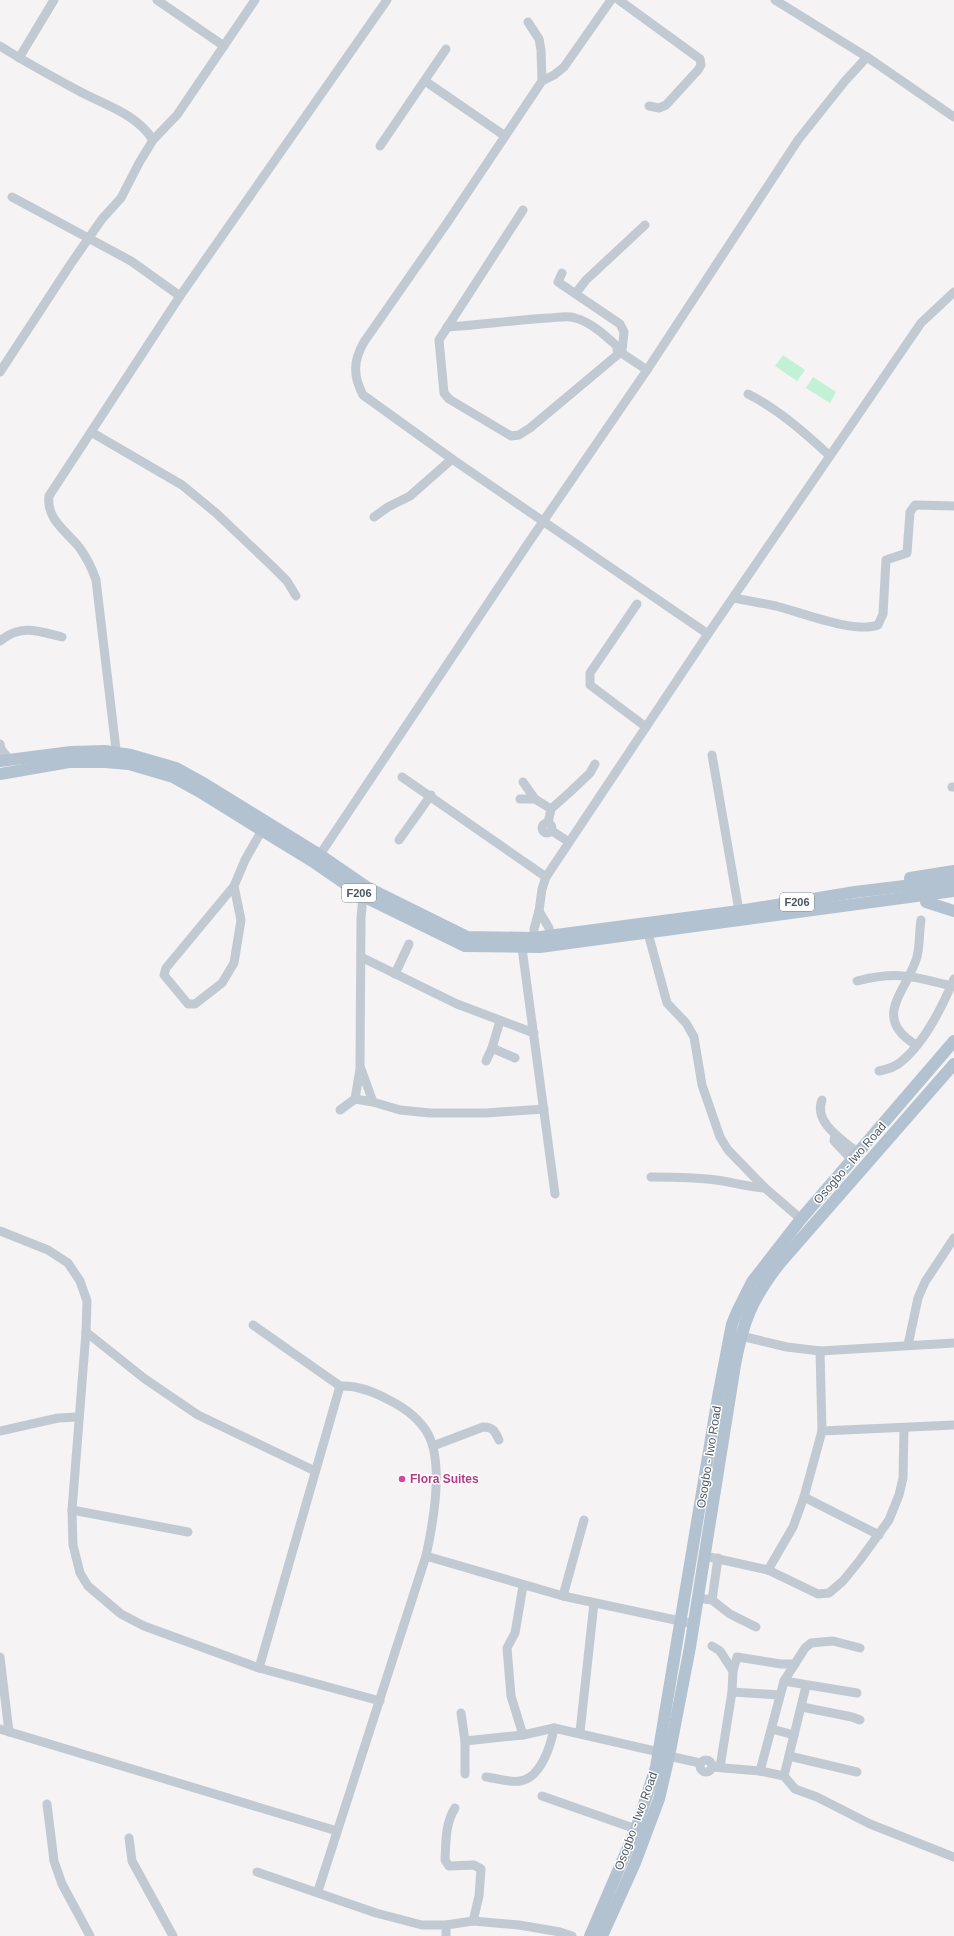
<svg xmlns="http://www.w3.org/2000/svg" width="954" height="1936" font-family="Arial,sans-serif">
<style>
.green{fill:#c3f1d5}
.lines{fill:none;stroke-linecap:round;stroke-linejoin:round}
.minor{stroke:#c1cad2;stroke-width:9}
.major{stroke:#b3c2d1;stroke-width:12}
.hotel-dot{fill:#d1479c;stroke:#fff;stroke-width:1.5}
.labels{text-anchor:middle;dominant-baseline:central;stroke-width:3;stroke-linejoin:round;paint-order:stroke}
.shield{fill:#fff;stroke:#808990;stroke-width:1}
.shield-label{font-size:11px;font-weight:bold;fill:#4a5661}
.street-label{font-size:12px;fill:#4a5661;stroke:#fff}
.hotel-label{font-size:12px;font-weight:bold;fill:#b23c85;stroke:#fff;text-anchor:start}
</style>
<rect width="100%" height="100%" fill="#f5f3f3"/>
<g class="green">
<path d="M783,355L805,370L797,381L775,366Z"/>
<path d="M813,377L836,392L830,403L806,388Z"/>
</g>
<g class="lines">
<g class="minor">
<path d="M157,0L224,46"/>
<path d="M611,0L564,67L554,75L542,81L447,223L364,342C353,361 353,376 363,395L452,459L708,634"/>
<path d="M619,0L700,59L701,65L698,70L666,105L659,108L649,106"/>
<path d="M775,0L867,57L954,117"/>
<path d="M528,22L539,39L541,50L542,81"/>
<path d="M0,46C25,62 51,76 77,90C104,105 136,113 153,140"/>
<path d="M19,58L54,0"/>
<path d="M425,81L505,136"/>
<path d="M380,146L446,49"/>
<path d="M12,197L131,261L180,296"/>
<path d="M523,210L439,340L444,393L449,399L511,436L519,435L530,428L622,351L624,332L620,324L558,282L562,273"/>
<path d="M576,293L586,280L645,225"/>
<path d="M447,327C481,325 514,320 548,318C556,318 567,315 575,318C591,322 606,336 618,347L619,350"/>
<path d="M617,350L647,370"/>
<path d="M0,372L70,265L102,219L121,198L139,163L153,140L177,115L255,0"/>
<path d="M748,394C778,409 805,433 830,456"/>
<path d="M91,432L182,485L216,513L273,567L287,581L296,596"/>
<path d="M374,517L388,507L410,496L452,459"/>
<path d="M734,598C748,601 762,603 776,606C800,612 855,634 878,625L883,614L886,560L907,553L910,512L915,505L954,506"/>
<path d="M637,604L590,673V685L646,727"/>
<path d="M0,641C21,624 38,631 62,637"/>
<path d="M0,744L1,749L9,759"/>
<path d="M712,755L739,911"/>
<path d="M117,758L96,580C92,568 87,558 79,547C66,531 46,519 49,496L180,296L387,0"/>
<path d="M402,777L546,877"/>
<path d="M523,782L535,799L551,809"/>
<path d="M952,787H954"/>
<path d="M520,799H535"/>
<path d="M548,823L551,809L570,792L590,773L595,764"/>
<circle cx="547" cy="828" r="5"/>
<path d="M552,831L569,842"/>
<path d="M399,840L431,795"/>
<path d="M317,859L529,542L647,370L798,140L845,81L867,57"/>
<path d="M234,886L241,920L234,963L222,983L195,1004H188L164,975L166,968L234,886L245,860L262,830"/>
<path d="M363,896L361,918L360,1066L373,1102L400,1110L430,1113H486L544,1109"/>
<path d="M539,911L549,928L552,941"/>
<path d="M648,933L667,1003L686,1023L694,1037L702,1085L720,1137L728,1150L765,1188L801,1219"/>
<path d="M534,944V929L539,911L542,889L546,877L708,634L921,323L954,292"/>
<path d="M522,948L555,1194"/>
<path d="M361,957L457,1004L534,1033"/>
<path d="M395,974L409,944"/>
<path d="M857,981C897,971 913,976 951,986L954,985"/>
<path d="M916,1045C871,1017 906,993 917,957C920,945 919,932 921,920"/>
<path d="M492,1048L515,1058"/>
<path d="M486,1061L492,1048L500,1021"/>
<path d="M879,1071C888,1069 896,1067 902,1061C924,1043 943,1005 954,979"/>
<path d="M355,1099L360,1069"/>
<path d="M822,1100C813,1123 843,1140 858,1153"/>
<path d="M340,1110L355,1099L373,1102"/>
<path d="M835,1135L834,1141L852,1160"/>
<path d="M651,1177C672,1177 694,1177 716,1180C732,1182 748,1187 765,1188"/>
<path d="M0,1231L48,1250L68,1263L80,1281L87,1301L86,1332L72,1510L73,1545L80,1573L88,1586L121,1614L144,1626L259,1668L380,1701"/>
<path d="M253,1325L340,1386C358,1385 374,1392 389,1400C405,1408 419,1418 428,1434C444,1464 433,1524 426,1556L318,1891"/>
<path d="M86,1332L145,1379L198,1415L315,1471"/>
<path d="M741,1336L787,1347L820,1351L954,1343"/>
<path d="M908,1345L918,1298L925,1282L954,1238"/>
<path d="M0,1431L58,1418L79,1417"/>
<path d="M822,1431L954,1425"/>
<path d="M433,1446L483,1427C493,1427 495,1431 499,1440"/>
<path d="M804,1497L879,1535"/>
<path d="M72,1510L188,1532"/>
<path d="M426,1556L563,1596L694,1624"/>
<path d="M705,1556L768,1570L818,1594L829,1593L843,1581L860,1560L889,1520L899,1495L903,1478L904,1428"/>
<path d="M768,1570L793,1527L804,1497L822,1431L820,1351"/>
<path d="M563,1596L584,1520"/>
<path d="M697,1598L712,1600L730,1614L756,1627"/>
<path d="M712,1600L718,1558"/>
<path d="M712,1646L720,1651L733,1671"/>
<path d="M0,1657L9,1732"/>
<path d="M259,1668L340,1386"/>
<path d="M784,1681L857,1693"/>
<path d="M806,1686L784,1776L795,1789L817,1797L870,1824L954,1857"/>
<path d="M732,1692L780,1695"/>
<path d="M802,1707L852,1717L860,1720"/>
<path d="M461,1713L465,1741V1774"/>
<path d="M0,1729L337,1831"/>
<path d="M772,1729L794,1735"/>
<path d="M580,1732L594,1603"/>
<path d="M523,1735L511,1696L507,1648L515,1633L523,1586"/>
<path d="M465,1741L523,1735L554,1728L659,1752"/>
<path d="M669,1756L700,1763"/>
<path d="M789,1756L857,1772"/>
<circle cx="706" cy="1766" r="6"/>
<path d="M712,1767L760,1771L784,1776"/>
<path d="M720,1767L732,1692L733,1671L737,1657L781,1664H795"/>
<path d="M760,1771L784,1681L805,1648L811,1643L833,1641L860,1648"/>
<path d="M486,1777C496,1778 511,1783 520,1781C541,1778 551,1745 554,1728"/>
<path d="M542,1796L636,1829"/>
<path d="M47,1804L54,1861L62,1884L90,1936"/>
<path d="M455,1808C445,1824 446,1842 445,1860L449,1866L474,1865L481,1869L479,1896L473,1921"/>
<path d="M129,1838L132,1861L173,1936"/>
<path d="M257,1872L376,1913L422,1925H446L473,1921L519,1925L560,1932L572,1936"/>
<path d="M446,1936V1925"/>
</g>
<g class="major">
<path d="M0,761L71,752L105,751L131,755L176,768L205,784L320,855L368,888L467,937L533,938L739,911L855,892L954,880"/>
<path d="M0,774L69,762H105L129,764L173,777L200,792L315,863L363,896L465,946L540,947L954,891"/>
<path d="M910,878L954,871"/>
<path d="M926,902L954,911"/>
<path d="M590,1936L636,1829L656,1767L718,1397L732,1324L737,1312L752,1282L801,1219L954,1041"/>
<path d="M602,1936L635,1863L659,1799L669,1756L690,1647L735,1365C743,1321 752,1299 780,1263L954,1064"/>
</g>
</g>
<circle class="hotel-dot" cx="402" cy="1479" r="4"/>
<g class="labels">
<g class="shield">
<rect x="342" y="884" width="34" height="18" rx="3"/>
<rect x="780" y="893" width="34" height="18" rx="3"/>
</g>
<g class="shield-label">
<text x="359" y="893">F206</text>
<text x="797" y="902">F206</text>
</g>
<g class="street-label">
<text transform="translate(850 1163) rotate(-49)">Osogbo - Iwo Road</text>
<text transform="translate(709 1457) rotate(-81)">Osogbo - Iwo Road</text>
<text transform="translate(636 1821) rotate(-70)">Osogbo - Iwo Road</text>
</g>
<g class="hotel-label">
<text x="410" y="1479">Flora Suites</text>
</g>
</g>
</svg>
